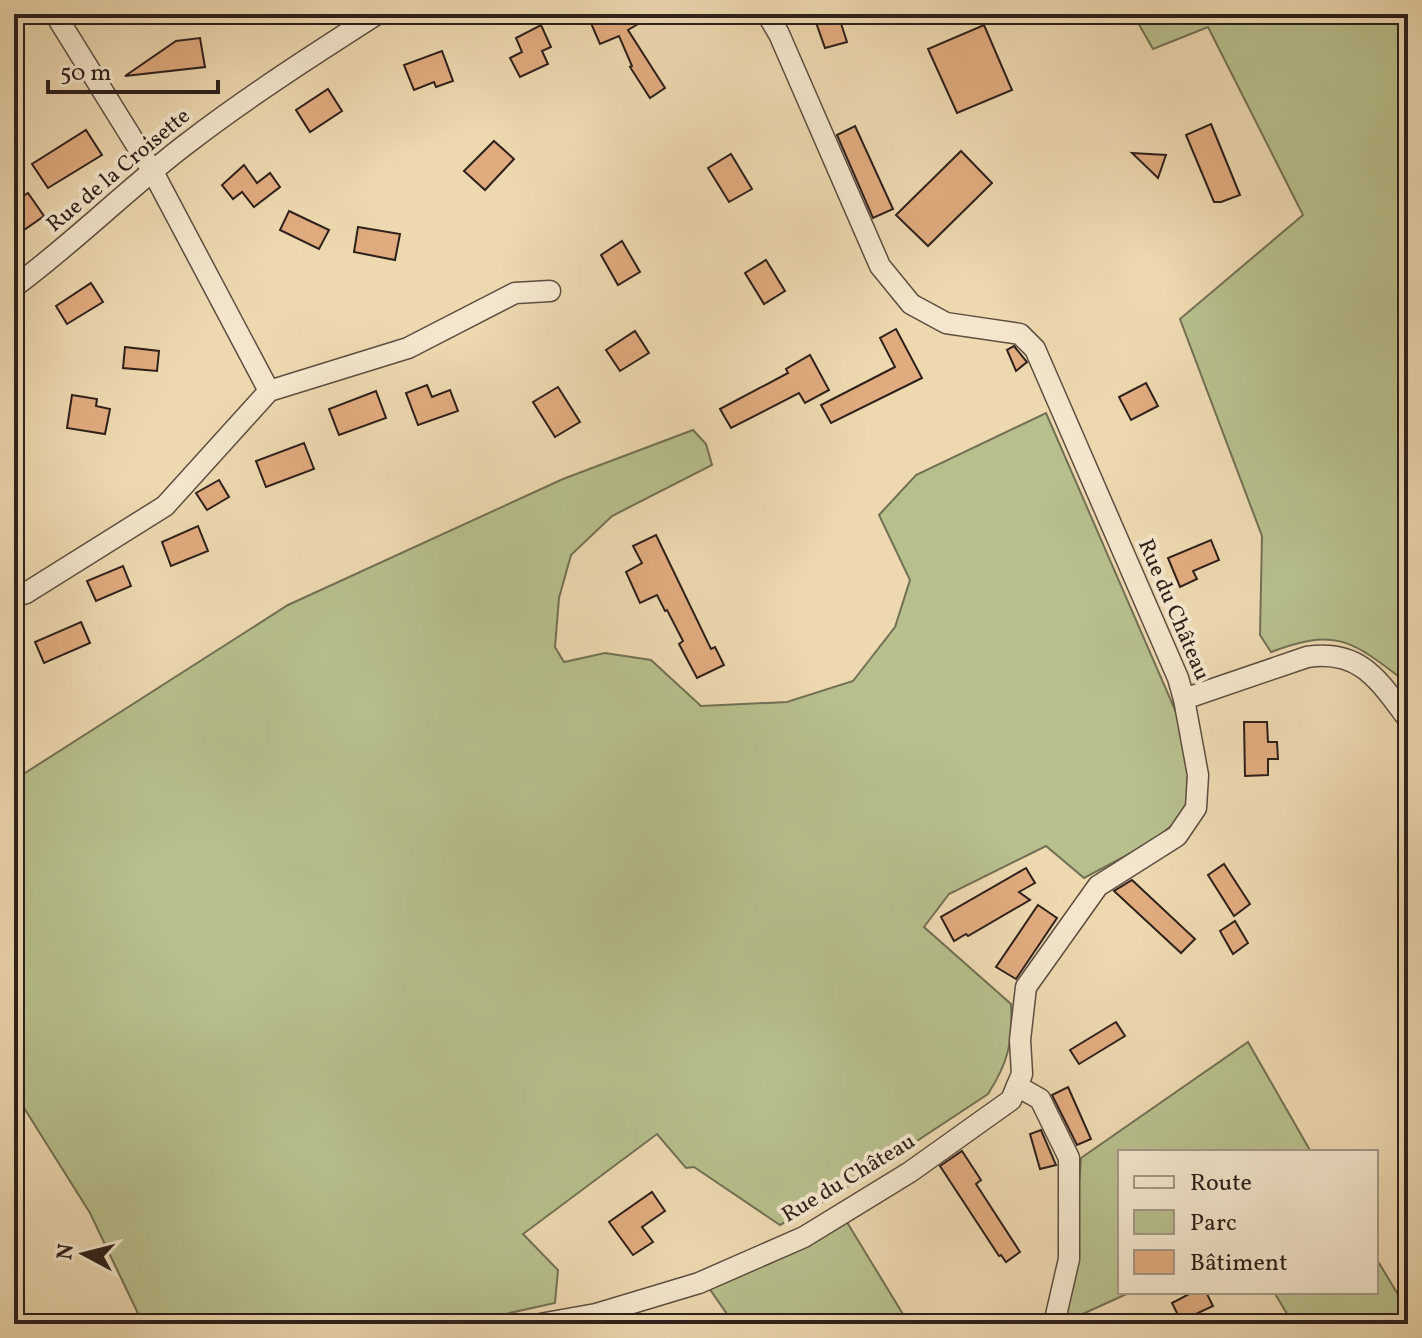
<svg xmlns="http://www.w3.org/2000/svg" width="1422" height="1338" font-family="Vollkorn,serif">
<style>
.green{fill:#b7bf8c;stroke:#727054;stroke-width:2}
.building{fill:#e0ab7f;stroke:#2e201b;stroke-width:2}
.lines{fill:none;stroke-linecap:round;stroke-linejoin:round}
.street-casing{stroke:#5e4e40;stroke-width:23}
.street{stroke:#f3e6cc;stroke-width:20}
.labels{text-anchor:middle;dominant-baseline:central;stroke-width:8;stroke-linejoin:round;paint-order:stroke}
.street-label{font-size:22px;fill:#2e201b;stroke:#f3e6cc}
</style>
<rect width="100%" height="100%" fill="#edd8b0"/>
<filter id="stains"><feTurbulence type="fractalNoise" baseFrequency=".0025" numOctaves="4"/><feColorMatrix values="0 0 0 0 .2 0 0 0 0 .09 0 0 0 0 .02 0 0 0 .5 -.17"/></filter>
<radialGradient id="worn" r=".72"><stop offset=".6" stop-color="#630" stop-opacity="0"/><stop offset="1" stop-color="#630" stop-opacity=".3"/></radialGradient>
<g class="green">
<path d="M1133,14H1408V668L1398,676C1349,638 1332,629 1271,652L1260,635L1262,536L1180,319L1303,215L1208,27L1153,49Z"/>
<path d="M1046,413L1179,719L1190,784L1186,814L1150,843L1084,878L1046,846L949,894L924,927L1011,1004C1013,1042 1008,1063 988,1094L832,1197L780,1225L694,1167L686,1168L657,1134L523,1234L558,1270L555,1303L460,1324H143L90,1213L14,1092V780L288,605L563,479L693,430L706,444L712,465L612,516L571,555L559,598L555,647L564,662L605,653L651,660L701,706L787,702L853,681L895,627L910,580L879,515L916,475Z"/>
<path d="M1248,1042L1311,1152H1120V1292H1131L1065,1322L1074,1251L1081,1158Z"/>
<path d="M845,1219L909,1324H734L709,1288Z"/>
<path d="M1376,1258L1408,1311V1324H1293L1274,1292H1376Z"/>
</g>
<g class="building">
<path d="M587,14H655L628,30L665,88L650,98L630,67L632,66L619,36L600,44Z"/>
<path d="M813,14H838L847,42L825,48Z"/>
<path d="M541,25L551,47L542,51L548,64L520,77L510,58L522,52L516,38Z"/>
<path d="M984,25L1012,90L957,113L928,49Z"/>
<path d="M200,38L205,67L125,76L176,41Z"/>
<path d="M442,51L453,81L436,87L434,82L414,90L404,65Z"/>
<path d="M328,89L342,111L310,132L296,110Z"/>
<path d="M1211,124L1240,195L1221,202H1214L1186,135Z"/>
<path d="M855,126L893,209L873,218L837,135Z"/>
<path d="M86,130L102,155L48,188L32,164Z"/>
<path d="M494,141L514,159L485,190L464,171Z"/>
<path d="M961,151L992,183L928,246L896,215Z"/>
<path d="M1132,153L1166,155L1158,178Z"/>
<path d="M731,154L752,189L729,202L708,168Z"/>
<path d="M244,165L257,183L270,173L280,187L254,207L242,192L233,199L222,185Z"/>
<path d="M28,193L44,216L14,237V202Z"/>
<path d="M289,211L329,230L319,249L280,230Z"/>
<path d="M358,227L400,234L395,260L354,252Z"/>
<path d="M622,241L640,272L618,285L601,255Z"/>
<path d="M766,260L785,291L764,304L745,273Z"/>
<path d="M91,283L103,302L67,324L56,306Z"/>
<path d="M896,329L922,378L831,423L821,405L895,367L880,338Z"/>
<path d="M635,331L649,353L620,371L606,350Z"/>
<path d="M1014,346L1027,362L1016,371L1007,350Z"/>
<path d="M125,347L159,351L157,371L123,368Z"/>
<path d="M810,355L829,390L805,403L799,393L731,428L720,409L788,373L786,369Z"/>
<path d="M1146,383L1158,406L1131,420L1119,397Z"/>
<path d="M427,385L432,397L450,390L458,411L418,425L406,393Z"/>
<path d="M558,387L580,422L555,437L533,402Z"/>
<path d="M376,391L386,418L339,435L329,409Z"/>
<path d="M72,395L97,399L96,406L110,409L105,434L67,428Z"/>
<path d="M304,443L314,469L266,487L256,461Z"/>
<path d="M219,480L229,497L207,510L196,493Z"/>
<path d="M198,526L208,551L171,566L162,542Z"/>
<path d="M656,535L711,649L715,647L724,665L697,678L679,644L683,641L667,610L665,611L657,595L640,603L626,572L642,563L633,546Z"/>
<path d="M1211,540L1219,560L1193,571L1197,579L1180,587L1168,558Z"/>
<path d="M123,566L131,586L96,601L87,581Z"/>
<path d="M81,622L90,643L44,663L35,642Z"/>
<path d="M1244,722H1267L1268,742H1277L1278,759H1268V775L1245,776Z"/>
<path d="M1224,864L1250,904L1234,916L1208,875Z"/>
<path d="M1026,868L1035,883L1019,892L1030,900L968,936L966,934L954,941L941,917Z"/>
<path d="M1132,880L1195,939L1181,953L1114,891Z"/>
<path d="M1038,905L1057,918L1016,979L996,967Z"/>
<path d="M1235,921L1248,943L1233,954L1220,931Z"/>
<path d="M1116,1022L1125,1036L1079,1064L1070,1050Z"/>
<path d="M1068,1087L1091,1139L1077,1145L1052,1095Z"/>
<path d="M1041,1130L1056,1165L1040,1169L1030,1134Z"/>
<path d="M962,1151L981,1180L976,1184L1020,1252L1006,1262L1001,1255L999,1256L940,1166Z"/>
<path d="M652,1192L665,1211L642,1227L653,1242L633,1255L609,1222Z"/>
<path d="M1193,1292H1206L1213,1306L1181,1321L1172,1303Z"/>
</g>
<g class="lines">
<defs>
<g id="street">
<path d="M55,14L153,172L269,391"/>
<path d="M14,287C75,242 128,188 189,142C249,96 313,55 377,14"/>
<path d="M14,597L26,593L165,506L269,391L408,348L515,293L550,291"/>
<path d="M1184,699L1307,657C1361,649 1379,681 1408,719"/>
<path d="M1017,1086L1040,1099L1069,1158V1259L1054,1324"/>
<path d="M540,1324L596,1314L699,1283L804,1237L910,1172L1011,1100L1022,1074L1020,1040L1026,987L1098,886L1177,836L1196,808L1198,775L1184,699L1178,678L1035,349L1020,334L946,323L911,304L880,266L779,34L767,14"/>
</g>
</defs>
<use href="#street" class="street-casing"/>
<use href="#street" class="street"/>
</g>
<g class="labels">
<g class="street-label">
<text transform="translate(119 171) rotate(-40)">Rue de la Croisette</text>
<text transform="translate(1173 610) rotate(67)">Rue du Château</text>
<text transform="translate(849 1179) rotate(-31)">Rue du Château</text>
</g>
</g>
<rect width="1422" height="1338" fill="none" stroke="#edd8b0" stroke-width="48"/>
<rect x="16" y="16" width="1390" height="1306" fill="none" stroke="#2e201b" stroke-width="4"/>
<rect x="24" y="24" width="1374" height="1290" fill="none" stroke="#2e201b" stroke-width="2"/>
<rect x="1118" y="1150" width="260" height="144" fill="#f3e6cc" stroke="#a49785" stroke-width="2"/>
<rect x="1134" y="1176" width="40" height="12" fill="#f3e6cc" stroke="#a49785" stroke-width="2"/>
<text x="1190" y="1190" font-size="24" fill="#2e201b">Route</text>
<rect x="1134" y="1210" width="40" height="24" fill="#b7bf8c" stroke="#a49785" stroke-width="2"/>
<text x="1190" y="1230" font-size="24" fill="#2e201b">Parc</text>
<rect x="1134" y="1250" width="40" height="24" fill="#e0ab7f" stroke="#a49785" stroke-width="2"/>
<text x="1190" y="1270" font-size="24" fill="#2e201b">Bâtiment</text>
<g transform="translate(84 1254) rotate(277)" stroke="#f3e6cc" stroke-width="6" paint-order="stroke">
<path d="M0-6L14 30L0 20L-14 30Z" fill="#2e201b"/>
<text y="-12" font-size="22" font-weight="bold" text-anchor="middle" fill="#2e201b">N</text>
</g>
<path d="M48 80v12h170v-12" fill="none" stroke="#2e201b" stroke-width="4"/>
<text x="60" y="80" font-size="24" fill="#2e201b" stroke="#f3e6cc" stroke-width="6" paint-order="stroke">50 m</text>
<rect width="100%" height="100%" filter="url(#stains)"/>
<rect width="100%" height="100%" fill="url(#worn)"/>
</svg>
